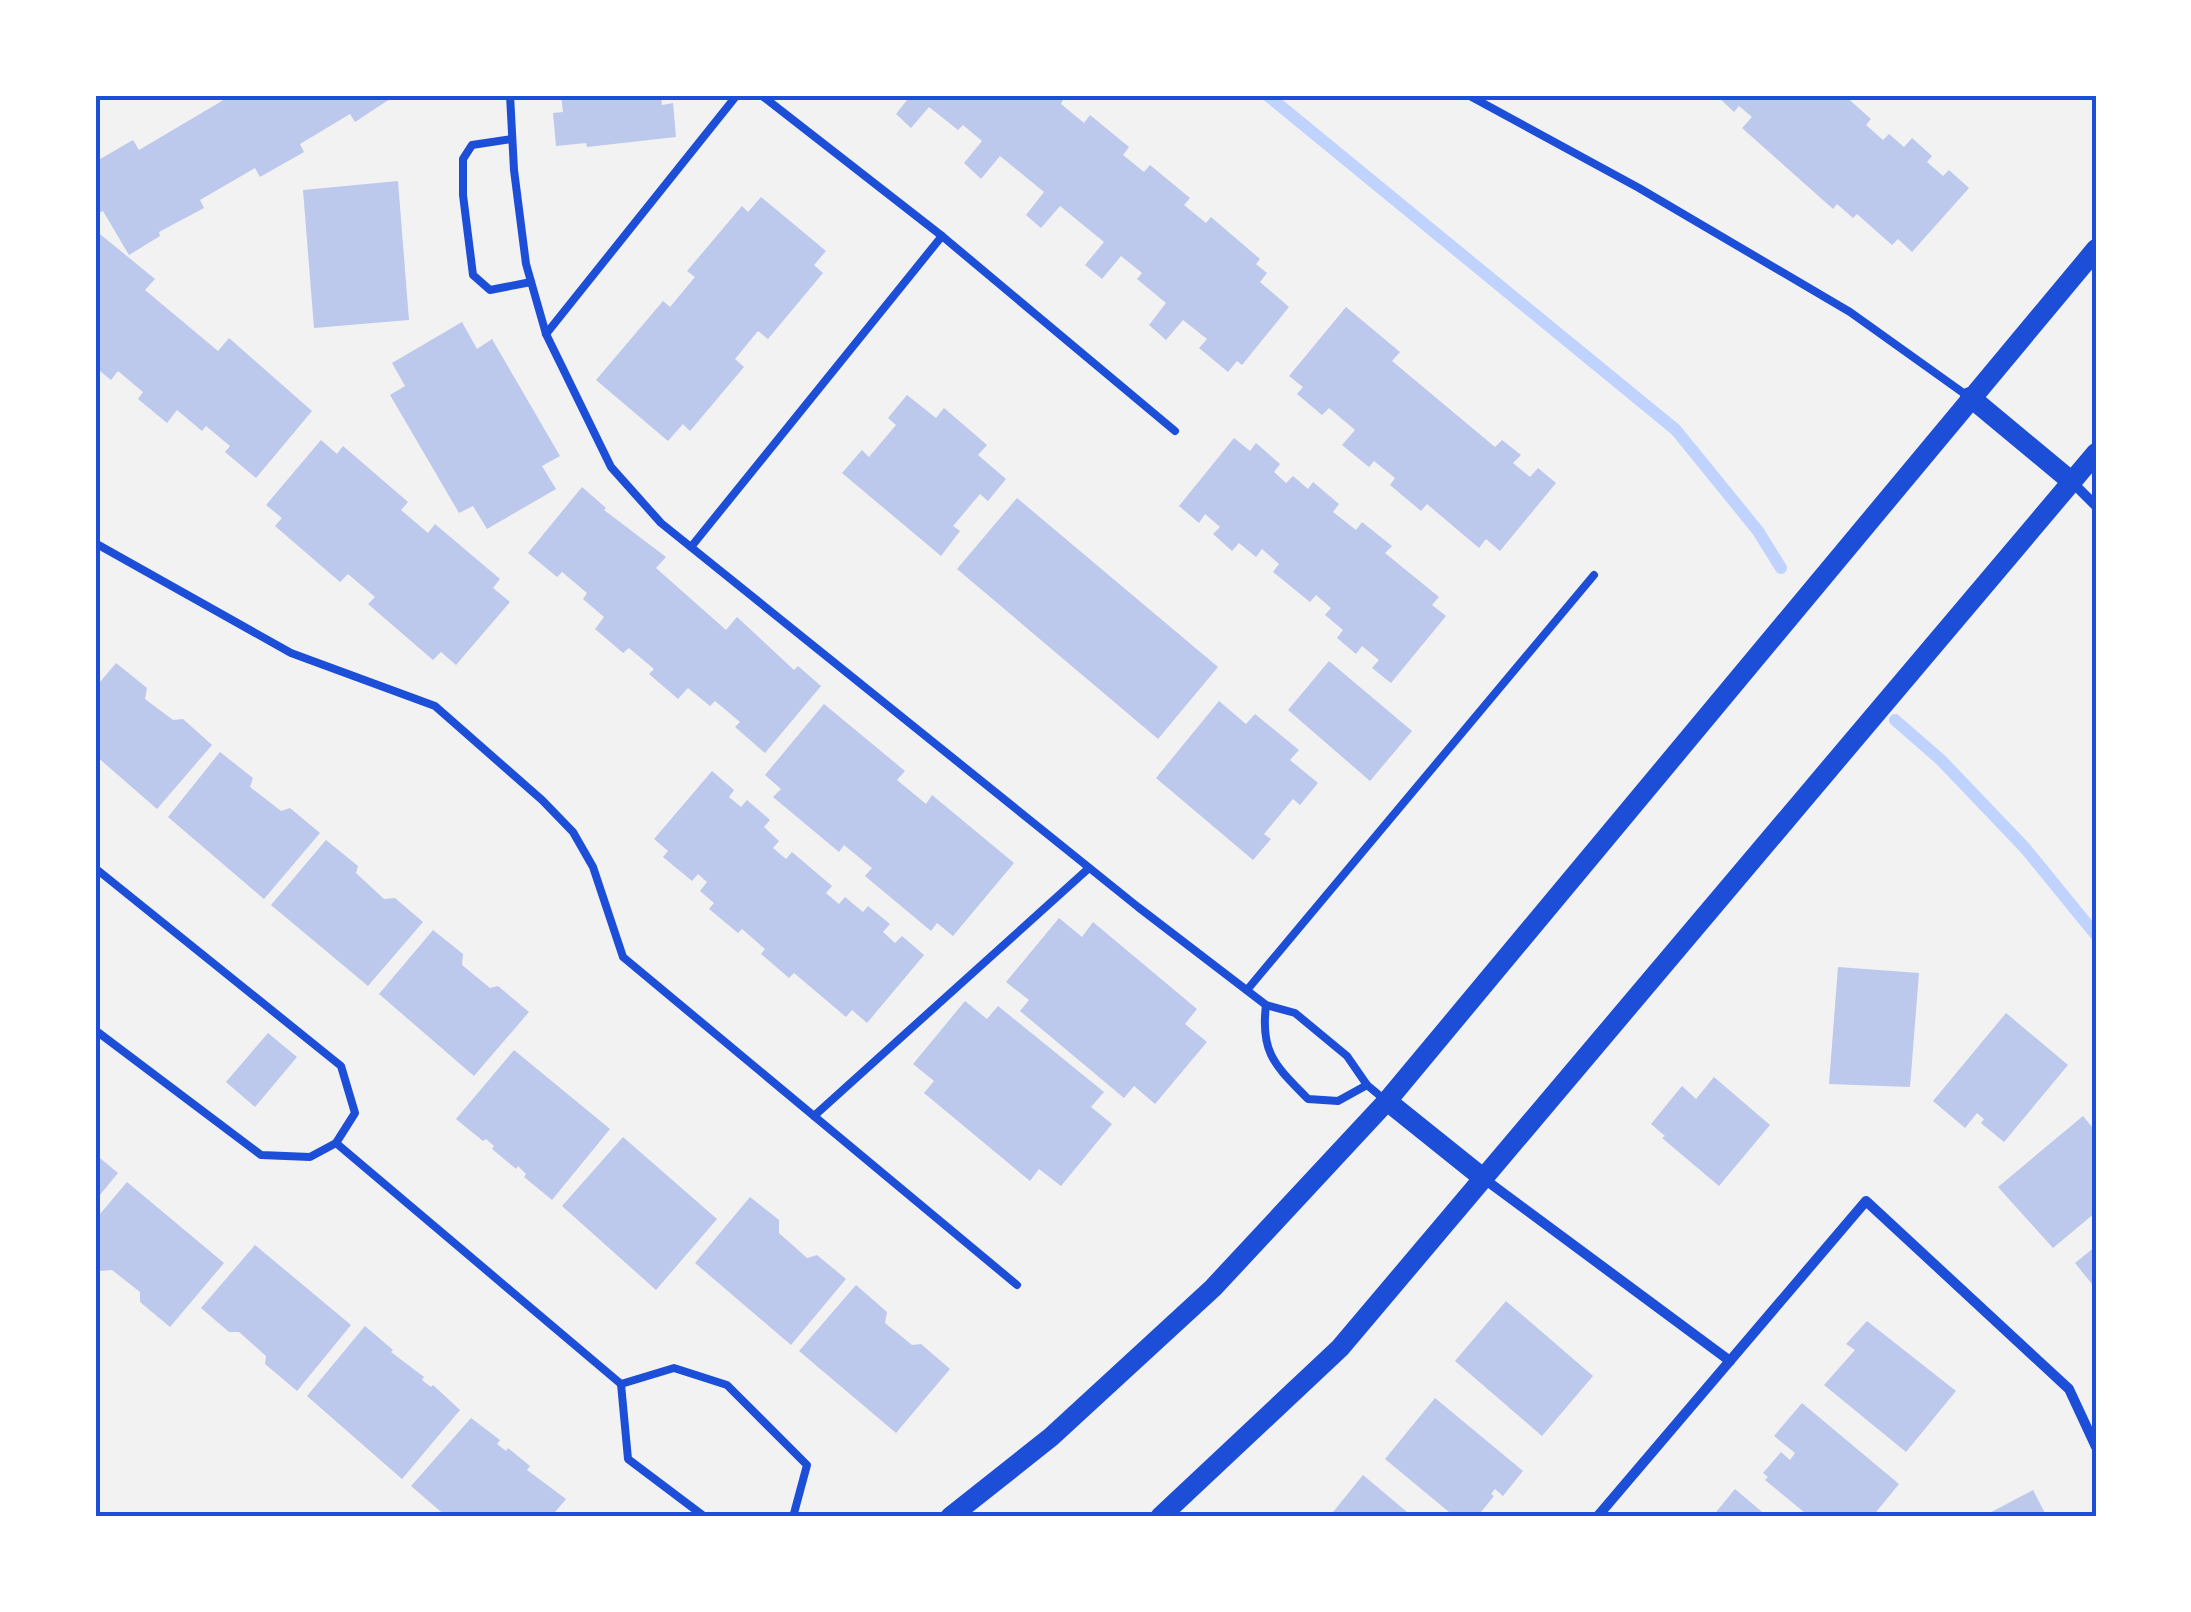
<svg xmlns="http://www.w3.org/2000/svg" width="2191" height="1612" font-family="'Fira Sans',sans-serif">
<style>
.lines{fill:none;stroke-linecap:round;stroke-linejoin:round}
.stream{stroke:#bfd3fe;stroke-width:12}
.building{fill:#bdc9ec}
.service{stroke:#1d4ed8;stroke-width:8}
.minor{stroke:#1d4ed8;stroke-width:10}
.secondary{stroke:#1d4ed8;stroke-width:20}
.neatline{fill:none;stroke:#1d4ed8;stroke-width:4}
</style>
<rect width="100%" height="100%" fill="#f2f2f2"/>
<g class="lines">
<g class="stream">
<path d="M1267,95L1676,430L1758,531L1781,568"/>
<path d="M1895,720L1941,760L2025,848L2096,935"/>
</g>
</g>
<g class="building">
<path d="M232,95H396L355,122L350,114L300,144L304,152L260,177L255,168L200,200L204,208L159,232L160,236L129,255L103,211L95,215V162L133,140L139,150Z"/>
<path d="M561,95H661L662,105L673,103L676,137L587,147L586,143L556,146L553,113L563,112Z"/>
<path d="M911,95H1065L1061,104L1084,123L1090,115L1129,147L1123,155L1144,172L1150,165L1190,198L1184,205L1206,223L1211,217L1260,259L1256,264L1267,273L1260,282L1289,307L1242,365L1237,361L1228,372L1199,348L1207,339L1183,320L1166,340L1149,325L1166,303L1137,279L1142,273L1121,256L1102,279L1085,265L1104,242L1060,206L1041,228L1026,215L1044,192L1000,156L981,179L964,163L982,141L963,125L958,130L929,107L911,128L896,114Z"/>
<path d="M1716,95H1844L1871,119L1866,125L1883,140L1889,134L1904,147L1912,138L1932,156L1927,162L1943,176L1949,170L1969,188L1912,252L1898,239L1892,245L1857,214L1853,218L1837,204L1833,209L1742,128L1752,117L1739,106L1734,112Z"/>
<path d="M398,181L409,320L314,328L303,190Z"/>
<path d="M761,197L826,251L814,265L823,273L768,339L758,331L735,359L744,367L690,431L683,424L668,441L596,380L663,301L670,307L695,277L687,271L742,206L748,212Z"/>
<path d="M95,230L155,279L145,290L218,351L229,338L312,411L256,478L225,452L230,446L206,426L202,431L177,410L167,423L138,399L143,392L118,371L111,380L95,367Z"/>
<path d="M1346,307L1400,352L1392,361L1495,447L1502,440L1521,455L1513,463L1530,477L1538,468L1556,483L1500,551L1486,539L1479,548L1427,504L1421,511L1390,485L1395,478L1374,461L1369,467L1342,445L1355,430L1329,408L1322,415L1297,394L1303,387L1289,376Z"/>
<path d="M462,322L477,349L492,339L560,456L542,466L556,489L487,529L473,506L459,513L390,395L405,386L392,363Z"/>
<path d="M907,395L936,418L944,408L987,445L978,455L1006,479L988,501L980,494L953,526L960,531L941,556L842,473L862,450L869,457L896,425L888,418Z"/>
<path d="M1234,438L1250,451L1256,443L1280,464L1274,472L1286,483L1293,476L1308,489L1313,482L1339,504L1333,512L1356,530L1362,522L1392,546L1385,553L1439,597L1432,605L1446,616L1391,683L1372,668L1379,660L1362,646L1356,654L1337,638L1343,630L1325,615L1331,608L1316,595L1310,602L1273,572L1279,564L1262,549L1256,557L1239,543L1232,551L1213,534L1220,527L1205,514L1199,523L1179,506Z"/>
<path d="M321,440L337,454L343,446L408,502L401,510L428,533L435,524L500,579L493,588L510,602L456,665L441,652L433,660L368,604L375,597L348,574L340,582L275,526L282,518L266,505Z"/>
<path d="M582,487L606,508L604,510L666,557L656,568L726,630L737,617L794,670L798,666L821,686L765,753L735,727L740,722L715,701L710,706L688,688L678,699L649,674L654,669L629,648L623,653L595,629L604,617L583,599L587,593L562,572L557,577L528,553Z"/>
<path d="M1017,498L1218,667L1158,739L957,569Z"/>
<path d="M1329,661L1412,731L1370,781L1288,710Z"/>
<path d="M116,663L147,688L145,699L173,720L183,719L212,745L157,809L95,755V688Z"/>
<path d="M1219,701L1246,724L1255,714L1299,750L1290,760L1318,783L1300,805L1293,799L1264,834L1271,839L1253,860L1156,778Z"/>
<path d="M824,704L905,771L897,780L926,804L932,795L1014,863L953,936L937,923L931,931L865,876L872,868L844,845L839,852L773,797L781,789L765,775Z"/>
<path d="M220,752L253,778L250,787L281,811L290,808L320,833L264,899L168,817Z"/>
<path d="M712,771L734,790L729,797L741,807L747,800L770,820L764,827L779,841L773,848L786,859L792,852L832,886L826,893L839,904L845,897L863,912L868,906L890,924L883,932L895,943L902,936L924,955L867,1023L852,1010L846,1017L794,973L789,978L761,954L765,949L742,929L738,933L709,909L714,903L700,891L707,882L698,874L692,881L663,857L668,851L654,839Z"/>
<path d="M326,840L358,866L356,873L384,899L395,898L423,922L368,986L271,905Z"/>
<path d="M1059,918L1082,937L1093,922L1197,1009L1185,1024L1207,1042L1155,1104L1134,1086L1124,1098L1020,1011L1029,1000L1006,982Z"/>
<path d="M433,930L463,954L462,965L490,988L498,986L529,1012L474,1076L379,994Z"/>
<path d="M1838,967L1919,973L1910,1087L1829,1084Z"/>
<path d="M965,1001L987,1019L998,1006L1104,1092L1091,1107L1112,1124L1061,1186L1039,1169L1030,1181L924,1093L934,1081L913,1064Z"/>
<path d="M2006,1013L2068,1065L2004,1142L1981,1123L1984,1119L1977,1113L1965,1128L1933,1101Z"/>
<path d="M268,1033L297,1057L255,1107L226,1082Z"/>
<path d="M514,1050L610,1129L552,1200L524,1177L526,1174L518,1166L516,1169L492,1149L494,1146L486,1139L483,1141L456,1119Z"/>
<path d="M1714,1077L1770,1125L1719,1186L1662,1138L1665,1136L1651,1124L1682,1086L1696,1099Z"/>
<path d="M2083,1116L2096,1132V1212L2053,1248L1998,1187Z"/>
<path d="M623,1137L717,1219L656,1290L562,1206Z"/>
<path d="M95,1154L118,1173L95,1201Z"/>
<path d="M127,1182L224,1263L170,1327L140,1302V1292L112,1270L101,1271L95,1265V1220Z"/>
<path d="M750,1197L779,1220V1233L807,1258L817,1255L846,1279L791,1345L695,1263Z"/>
<path d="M255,1245L351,1325L297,1391L265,1364L266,1356L239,1332H229L201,1308Z"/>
<path d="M2096,1246V1289L2075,1263Z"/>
<path d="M856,1285L887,1312L885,1323L912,1345L921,1344L950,1369L896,1433L799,1351Z"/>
<path d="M1506,1301L1593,1376L1542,1436L1455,1361Z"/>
<path d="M1867,1321L1956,1391L1906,1452L1824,1385L1855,1350L1846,1344Z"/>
<path d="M365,1326L393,1350L391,1352L424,1377L422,1380L431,1387L433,1385L460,1410L402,1479L307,1396Z"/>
<path d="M1435,1398L1523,1471L1503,1496L1495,1489L1491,1494L1494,1496L1477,1517H1455L1385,1459Z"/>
<path d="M1802,1403L1899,1484L1872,1517H1810L1765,1480L1768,1477L1763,1473L1781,1452L1790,1460L1795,1453L1774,1436Z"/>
<path d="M471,1418L500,1440L497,1444L506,1451L508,1448L530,1466L527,1470L566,1499L551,1517H447L411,1486Z"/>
<path d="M1363,1475L1413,1517H1329Z"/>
<path d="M1735,1489L1768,1517H1712Z"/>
<path d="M2033,1490L2047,1517H1982Z"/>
</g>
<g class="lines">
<g class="service">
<path d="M510,95L514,170L526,264L546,334L611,467L661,523L1138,907L1266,1005L1295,1013L1347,1056L1367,1085L1385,1100"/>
<path d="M1468,95L1639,188L1850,312L1969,397"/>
<path d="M512,139L472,145L463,159V195L473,275L490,290L531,282"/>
<path d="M942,236L1175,431"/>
<path d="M546,334L737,95"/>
<path d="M95,543L291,653L435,706L542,800L573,832L593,867L623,957L1017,1285"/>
<path d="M691,547L942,236L761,95"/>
<path d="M95,868L341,1066L355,1113L336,1143L310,1157L261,1155L95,1030"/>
<path d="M1247,990L1594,575"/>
<path d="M1266,1005C1260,1054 1276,1066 1308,1099L1338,1101L1367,1085"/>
<path d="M814,1116L1089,868"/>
<path d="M336,1143L621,1384"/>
<path d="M621,1384L674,1368L727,1385L807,1465L793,1517"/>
<path d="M621,1384L628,1459L705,1517"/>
</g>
<g class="minor">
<path d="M2072,482L2096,506"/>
<path d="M1483,1178L1730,1361"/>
<path d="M1597,1517L1866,1201L2069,1389L2096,1447"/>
</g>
<g class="secondary">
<path d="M1970,397L2071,481"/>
<path d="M1387,1101L1483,1178"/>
<path d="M950,1517L1051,1437L1213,1288L1387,1101L2096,249"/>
<path d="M1160,1517L1340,1348L2096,453"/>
</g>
</g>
<rect width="2191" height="1612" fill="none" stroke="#ffffff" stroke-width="195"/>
<rect x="98" y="98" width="1996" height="1416" class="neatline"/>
</svg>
